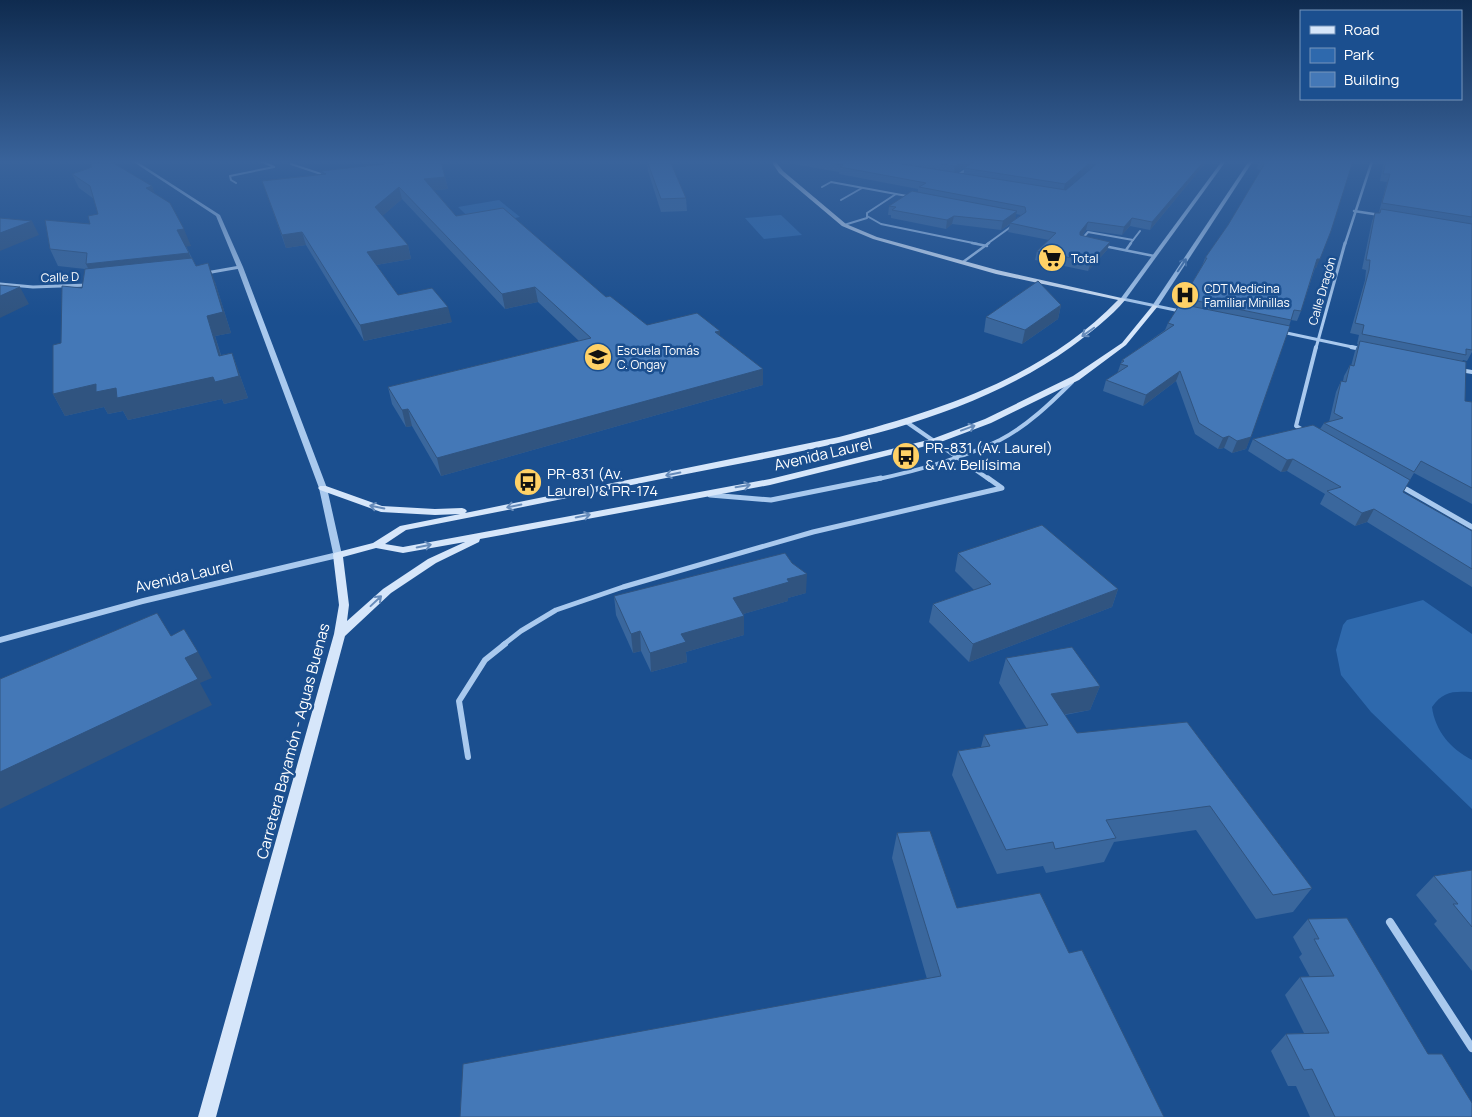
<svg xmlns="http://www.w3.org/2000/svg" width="1472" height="1117" font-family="Manrope,sans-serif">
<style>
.green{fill:#2e69ad}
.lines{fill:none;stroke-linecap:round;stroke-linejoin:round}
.service-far1{stroke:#a9c9ee;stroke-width:2}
.service{stroke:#a9c9ee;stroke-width:2.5}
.minor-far5{stroke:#a9c9ee;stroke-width:2.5}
.minor-far4{stroke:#a9c9ee;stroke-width:3}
.minor-far3{stroke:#a9c9ee;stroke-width:4}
.minor-far2{stroke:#a9c9ee;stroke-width:5}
.minor-far1{stroke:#a9c9ee;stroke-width:6}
.minor{stroke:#a9c9ee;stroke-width:8}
.tertiary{fill:#a9c9ee;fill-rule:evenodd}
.secondary{fill:#d6e6fa;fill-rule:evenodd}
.wall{fill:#3a679d;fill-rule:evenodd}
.shaded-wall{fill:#305480}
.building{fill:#4478b7;stroke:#305480}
.oneway{stroke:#4674ac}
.oneway2{stroke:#668bba}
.labels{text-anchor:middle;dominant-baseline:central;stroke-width:5;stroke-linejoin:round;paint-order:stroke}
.far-poi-label{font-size:12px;fill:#fff;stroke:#1b4f8f;text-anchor:start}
.far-street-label{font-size:12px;fill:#fff;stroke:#1b4f8f}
.poi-label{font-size:15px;fill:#fff;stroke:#1b4f8f;text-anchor:start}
.street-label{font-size:15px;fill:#fff;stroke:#1b4f8f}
</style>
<rect width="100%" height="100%" fill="#1b4f8f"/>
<g class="green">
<path d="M499,200L520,217L477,225L458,207Z"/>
<path d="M781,215L802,235L764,239L745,218Z"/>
<path d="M1423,600L1472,634V692C1453,691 1443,691 1432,707C1435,731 1451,749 1472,760V809L1371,712L1341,675L1336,650L1343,625L1347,620Z"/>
</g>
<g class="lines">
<g class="service-far1">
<path d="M261,161L274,167"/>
<path d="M291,164L324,175"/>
<path d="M236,183L231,180L230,176L274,167"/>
<path d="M822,187L831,182L896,194"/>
<path d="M841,200L862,188"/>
<path d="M867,216L881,224L978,244"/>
<path d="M844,225L867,218V213L896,194L907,196"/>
<path d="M1082,239L1088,232L1133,240"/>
<path d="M987,244L1012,226"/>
<path d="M1130,244L1140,231"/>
</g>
<g class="service">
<path d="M972,243L987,246"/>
<path d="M1104,246L1154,256"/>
<path d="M1126,250L1131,243"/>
<path d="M963,262L989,243"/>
</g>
<g class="minor-far5">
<path d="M955,177L979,161"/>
<path d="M1354,211L1380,215"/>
<path d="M1345,244L1372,161"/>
</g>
<g class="minor-far4">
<path d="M206,273L240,267"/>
<path d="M0,284L33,287L88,285"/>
<path d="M1123,299L1180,311"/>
<path d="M1282,332L1357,348"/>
<path d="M1316,348L1345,243"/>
</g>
<g class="minor-far3">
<path d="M1351,347L1361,349"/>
<path d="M1460,370L1472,372"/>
<path d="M905,421L990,480"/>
<path d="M1305,431L1296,426L1316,347"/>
<path d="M874,480C916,471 961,459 1000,440C1027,426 1051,403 1072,382"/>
</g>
<g class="minor-far2">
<path d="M1399,485L1472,527"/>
<path d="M710,495L771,500L881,478"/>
<path d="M503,645L521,631L556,610L623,587L813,532L1002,488L988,478"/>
</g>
<path class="minor-far1" d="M468,757L459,701L485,660L505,644"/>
<path class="minor" d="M1390,922L1472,1048"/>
<g class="tertiary">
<path d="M132,161H136L220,215L243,267L327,488L342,555L338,558L143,604L0,643V637L143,598L333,553L319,488L237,267L216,216Z"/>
<path d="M1222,161H1226L1125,300H1121V298Z"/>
<path d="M1249,161H1253L1158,306L1153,307L1152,306Z"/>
</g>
<path class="secondary" d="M771,161H775L783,171L846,224L877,237L997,270L1126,299C1110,318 1091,332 1071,347C956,429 807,450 671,477C583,495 494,513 406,530L385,544L403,547L770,479L932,439L985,419L1073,376L1122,343L1153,305L1158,306L1126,345L1079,380L991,423L938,443L770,485L480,539L479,542L436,563L391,593L345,636L216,1117H198L334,634L339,605L333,555L334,553L373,543L400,526L460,514L435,515L381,512L320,490L318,488L320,486H326L382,506L435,509L462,508L465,509L467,511L465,513L839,437C940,410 1044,377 1118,300L996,274L873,239L842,226L779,173ZM465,542L428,559L383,589L347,621L349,605L343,557L376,548L403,553Z"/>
</g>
<g class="wall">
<path d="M647,161L686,198L687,211L661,212L648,171Z"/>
<path d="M794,161H975L956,173L964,174V168L1098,161L1065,190L1207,161L1150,230L1130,226L1122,235L1086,230L1082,236L1110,242L1107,250L1088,271L1035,260L1037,251L1049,240L1008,232L1010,224L1001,230L952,224L946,229L891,218V215H888L889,206L918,192V189L839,174V172L794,164ZM1016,214L1021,215L1015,219Z"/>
<path d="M1260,161H1353L1316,268H1315L1301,311L1297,321L1291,320L1289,326L1246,449L1232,453L1224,448L1218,449L1195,434L1176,381L1143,406L1103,391L1106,380L1117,374L1122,360L1165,330L1168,323L1181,304L1183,298L1202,266L1205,258L1228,225L1261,170L1256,169Z"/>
<path d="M1384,161H1472V352L1467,361L1463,360L1462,362L1465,401L1472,402V504L1414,473L1403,492L1472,531V587L1367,522L1355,526L1320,504L1325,494L1287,471L1281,472L1248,451L1253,439L1320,429L1324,423L1329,422L1336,392L1341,381H1343L1344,376L1350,365L1351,366L1355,351L1358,344H1357L1359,335L1350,333L1365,280L1366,270L1362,269L1372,221L1375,213H1379L1380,212H1379L1387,182L1380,181Z"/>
<path d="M320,171L445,177L448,189L434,190L456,216L606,297L647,325L720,336L763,369V385L441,476L412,426L406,427L392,404L388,387L579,341L538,302L505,309L402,199L382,216L408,245L411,259L376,265L398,295L452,322L364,341L306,245L286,248L262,181L321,174Z"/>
<path d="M72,174L152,186L154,193L191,246H186L196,266L215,282L231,333L215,336L221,355L232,353L248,398L224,404L222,399L128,420L123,411L108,414L104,407L65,416L53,394L61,343L82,288L85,269L58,266L50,249L90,224L98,214L94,199L79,188Z"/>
<path d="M1061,305L1058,319L1022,344L984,332L986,317Z"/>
<path d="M958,553L1118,589L1112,607L969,662L929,622L933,604L974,590L955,571Z"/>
<path d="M806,593L788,598V601L743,614L744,616V635L686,652L687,662L651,672L641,651L633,653L616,615L614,596Z"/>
<path d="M1006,658L1100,686L1090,710L1065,715L1077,733L1187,722L1312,888L1293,912L1256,919L1196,830L1114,842L1104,862L1046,873L1043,866L997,874L952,775L958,751L981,747L984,735L1027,729L999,683Z"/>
<path d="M897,833L957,908L1069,953L927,979L892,858Z"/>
<path d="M1472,870V971L1434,924L1437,921L1416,895L1434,876Z"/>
<path d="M1308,919L1428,1054L1472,1117H1310L1296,1086H1288L1271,1051L1286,1034L1304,1033L1285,995L1300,977H1310L1299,957L1302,954L1293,937Z"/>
</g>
<g class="shaded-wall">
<path d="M964,161H975L954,174L955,166Z"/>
<path d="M1092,161H1098L1063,192L1065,184Z"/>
<path d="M1204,161H1207L1150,230L1152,222Z"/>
<path d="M445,177L448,189L427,191L424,179Z"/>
<path d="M152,186L158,202L146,188Z"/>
<path d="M399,187L402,199L378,220L375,207Z"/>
<path d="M1017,211L1015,220L1001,230L1003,221Z"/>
<path d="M954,216L952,224L946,229L947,220Z"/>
<path d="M1132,218L1130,226L1122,235L1124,227Z"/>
<path d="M32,221L39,235L0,251V233Z"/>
<path d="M1088,222L1086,230L1078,241L1080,232Z"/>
<path d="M184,229L191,246L184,247L177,230Z"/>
<path d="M302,232L306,245L286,248L282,235Z"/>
<path d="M1110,242L1107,250L1088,271L1091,262Z"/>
<path d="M408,245L411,259L370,266L367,252Z"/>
<path d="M189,253L196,271L94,281L86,264Z"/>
<path d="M1317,259H1320L1316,268H1313Z"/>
<path d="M208,263L215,282L231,333L215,336L227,377L219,356L207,316Z"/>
<path d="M20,287L29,304L0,318V296Z"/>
<path d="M535,287L538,302L505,309L502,294Z"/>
<path d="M1061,305L1058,319L1022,344L1025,330Z"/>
<path d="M448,307L452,322L364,341L360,325Z"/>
<path d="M720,331V346L715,332Z"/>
<path d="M232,353L248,398L224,404L222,399L128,420L123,411L108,414L104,407L65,416L53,394Z"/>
<path d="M763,369V385L441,476L437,458Z"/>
<path d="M1180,371L1176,381L1143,406L1146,395Z"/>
<path d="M408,409L412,426L406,427L402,410Z"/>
<path d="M1229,436L1224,448L1218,449L1223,438Z"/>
<path d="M1251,437L1246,449L1232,453L1237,441Z"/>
<path d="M1293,459L1287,471L1281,472L1287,460Z"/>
<path d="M1374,509L1367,522L1355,526L1362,513Z"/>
<path d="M807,574L806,593L788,598V601L733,617V598L787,579Z"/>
<path d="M1118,589L1112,607L969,662L973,644Z"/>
<path d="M744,616V635L686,652L687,662L651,672L650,653L681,634Z"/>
<path d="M640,631L641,651L633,653L631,634Z"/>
<path d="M198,652L212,678L200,683L212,705L0,809V772L185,658Z"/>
<path d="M1100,686L1090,710L1044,718L1051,694Z"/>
</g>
<g class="building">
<path d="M110,161L152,186L146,188L170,203L184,229L177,230L189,253L86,264L87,253L50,249L45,220L90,224L88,216L98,214L90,186L72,174L92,167L91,164Z"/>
<path d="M412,161H441L445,177L424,179L456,216L503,208L606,297L610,296L647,325L697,313L720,331L715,332L763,369L437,458L408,409L402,410L388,387L591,338L535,287L502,294L399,187L375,207L408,245L367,252L398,295L432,288L448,307L360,325L302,232L282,235L262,181L326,174L320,171Z"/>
<path d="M647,161H670L686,198L661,199Z"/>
<path d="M817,161H883L1066,190L1100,161H1204L1152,222L1132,218L1124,227L1088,222L1080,232V235L1110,242L1091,262L1037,251L1056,233L1010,223L1026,212L1025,207L919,187L926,183L840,167L843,165Z"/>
<path d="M921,161H964L955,166Z"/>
<path d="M975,161H1092L1065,184L964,168Z"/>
<path d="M1260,161H1353L1331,231L1320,259H1317L1301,311L1294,310L1291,320L1183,298L1207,258H1205L1228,225L1265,163L1259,162Z"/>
<path d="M1386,161H1472V217L1382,203L1390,174H1383Z"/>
<path d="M912,191L1017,211L1003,221L954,216L947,220L892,210L896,207L889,206Z"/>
<path d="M1381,209L1472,224V350L1466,349V355L1362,334L1364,325L1355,323L1369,270L1370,260H1366L1375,213H1380Z"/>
<path d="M0,218L32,221L0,233Z"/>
<path d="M192,258L196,266L208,263L223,312L207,316L219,356L232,353L239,376L215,382L213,377L117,398L116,388L96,392V384L53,394V345L61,343L62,286L82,288L85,269Z"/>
<path d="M1038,281L1061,305L1025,330L986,317Z"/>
<path d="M0,285L20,287L0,296Z"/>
<path d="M1180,304L1290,326L1251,437L1237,441L1229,436L1223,438L1199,423L1180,371L1146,395L1106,380L1128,366L1120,364L1124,361L1122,360L1174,325L1168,323Z"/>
<path d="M1360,341L1466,362L1465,401L1472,402V488L1421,461L1414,472L1324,423L1343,418L1334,413L1341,381L1346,382L1350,365L1354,366Z"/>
<path d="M1313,425L1410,480L1403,492L1472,531V569L1374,509L1362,513L1327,491L1341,487L1293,459L1287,460L1253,439Z"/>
<path d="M1042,525L1118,589L973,644L933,604L991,584L958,553Z"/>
<path d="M785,553L792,563L807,574L787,579L789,582L733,598L744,616L681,634L686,642L650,653L640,631L631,634L614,596Z"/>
<path d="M157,613L171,636L184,629L198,652L185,658L198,679L0,772V679Z"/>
<path d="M1072,647L1100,686L1051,694L1077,733L1187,722L1312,888L1273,895L1210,806L1106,820L1116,838L1055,849L1053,842L1006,850L958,751L990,746L984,735L1048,725L1006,658Z"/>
<path d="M930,831L957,908L1040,893L1069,953L1082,950L1164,1117H460L463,1064L941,976L897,833Z"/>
<path d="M1472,870V927L1453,904H1458L1434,876Z"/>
<path d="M1347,918L1428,1054H1442L1472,1103V1117H1335L1312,1069L1304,1070L1286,1034L1329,1033L1300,977L1334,976L1314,939H1319L1308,919Z"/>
</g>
<defs><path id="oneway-shaft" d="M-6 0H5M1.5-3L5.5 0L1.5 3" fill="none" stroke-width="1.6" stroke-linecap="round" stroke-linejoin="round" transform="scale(1.25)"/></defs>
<use class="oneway" href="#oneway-shaft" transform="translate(1182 265) rotate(-56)"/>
<g class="oneway2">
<use href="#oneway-shaft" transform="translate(1088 332) rotate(145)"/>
<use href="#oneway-shaft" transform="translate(968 428) rotate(-20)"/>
<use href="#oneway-shaft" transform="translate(673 474) rotate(169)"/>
<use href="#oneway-shaft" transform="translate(743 486) rotate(-9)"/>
<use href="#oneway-shaft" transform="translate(514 506) rotate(169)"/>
<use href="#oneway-shaft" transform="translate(377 507) rotate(-168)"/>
<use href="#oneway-shaft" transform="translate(583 516) rotate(-11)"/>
<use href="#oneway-shaft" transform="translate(424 546) rotate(-11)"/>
<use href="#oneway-shaft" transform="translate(376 601) rotate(-43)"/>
</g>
<linearGradient id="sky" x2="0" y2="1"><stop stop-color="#0f2b4f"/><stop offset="0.51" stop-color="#39639b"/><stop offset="1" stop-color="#39639b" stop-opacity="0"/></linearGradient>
<rect width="1472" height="317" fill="url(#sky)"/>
<defs>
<symbol id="supermarket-disc" viewBox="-11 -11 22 22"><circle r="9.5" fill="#ffd166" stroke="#1b4f8f"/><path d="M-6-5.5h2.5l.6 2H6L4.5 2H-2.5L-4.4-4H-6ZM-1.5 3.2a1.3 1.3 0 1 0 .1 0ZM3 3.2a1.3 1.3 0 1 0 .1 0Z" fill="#111"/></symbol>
<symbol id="hospital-disc" viewBox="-11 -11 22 22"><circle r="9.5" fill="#ffd166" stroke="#1b4f8f"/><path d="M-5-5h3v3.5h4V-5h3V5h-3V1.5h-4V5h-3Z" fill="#111"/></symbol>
<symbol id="school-disc" viewBox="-11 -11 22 22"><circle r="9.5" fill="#ffd166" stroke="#1b4f8f"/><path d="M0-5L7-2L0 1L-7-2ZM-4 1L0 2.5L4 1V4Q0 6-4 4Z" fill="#111"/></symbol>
<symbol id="bus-disc" viewBox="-11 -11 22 22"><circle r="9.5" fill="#ffd166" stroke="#1b4f8f"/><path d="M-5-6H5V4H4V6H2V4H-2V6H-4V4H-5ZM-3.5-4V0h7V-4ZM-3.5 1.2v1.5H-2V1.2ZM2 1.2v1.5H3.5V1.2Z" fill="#111"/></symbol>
</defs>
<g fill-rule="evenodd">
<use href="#supermarket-disc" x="1036" y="242" width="32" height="32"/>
<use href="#hospital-disc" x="1169" y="279" width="32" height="32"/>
<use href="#school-disc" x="582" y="341" width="32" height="32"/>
<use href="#bus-disc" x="890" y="440" width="32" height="32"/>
<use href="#bus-disc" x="512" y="466" width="32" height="32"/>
</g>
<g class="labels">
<g class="far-poi-label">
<text x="1071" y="258">Total</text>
<text x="1204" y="288">CDT Medicina<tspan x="1204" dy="14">Familiar Minillas</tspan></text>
<text x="617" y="350">Escuela Tomás<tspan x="617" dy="14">C. Ongay</tspan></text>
</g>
<g class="far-street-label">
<text transform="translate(60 277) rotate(-2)">Calle D</text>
<text transform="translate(1322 291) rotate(-74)">Calle Dragón</text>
</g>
<g class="poi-label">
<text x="925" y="447">PR-831 (Av. Laurel)<tspan x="925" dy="17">&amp; Av. Bellísima</tspan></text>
<text x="547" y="473">PR-831 (Av.<tspan x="547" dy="17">Laurel) &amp; PR-174</tspan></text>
</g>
<g class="street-label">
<text transform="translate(823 454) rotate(-13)">Avenida Laurel</text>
<text transform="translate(184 576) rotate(-13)">Avenida Laurel</text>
<text transform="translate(293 741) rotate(-75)">Carretera Bayamón - Aguas Buenas</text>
</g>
</g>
<rect x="1300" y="10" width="162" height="90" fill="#1b4f8f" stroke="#7695bc"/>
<rect x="1310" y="26" width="25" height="8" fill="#d6e6fa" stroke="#7695bc"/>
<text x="1344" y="35" font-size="15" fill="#ffffff">Road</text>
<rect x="1310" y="48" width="25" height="15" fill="#2e69ad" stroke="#7695bc"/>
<text x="1344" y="60" font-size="15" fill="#ffffff">Park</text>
<rect x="1310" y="72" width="25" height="15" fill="#4478b7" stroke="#7695bc"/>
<text x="1344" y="85" font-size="15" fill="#ffffff">Building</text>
</svg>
